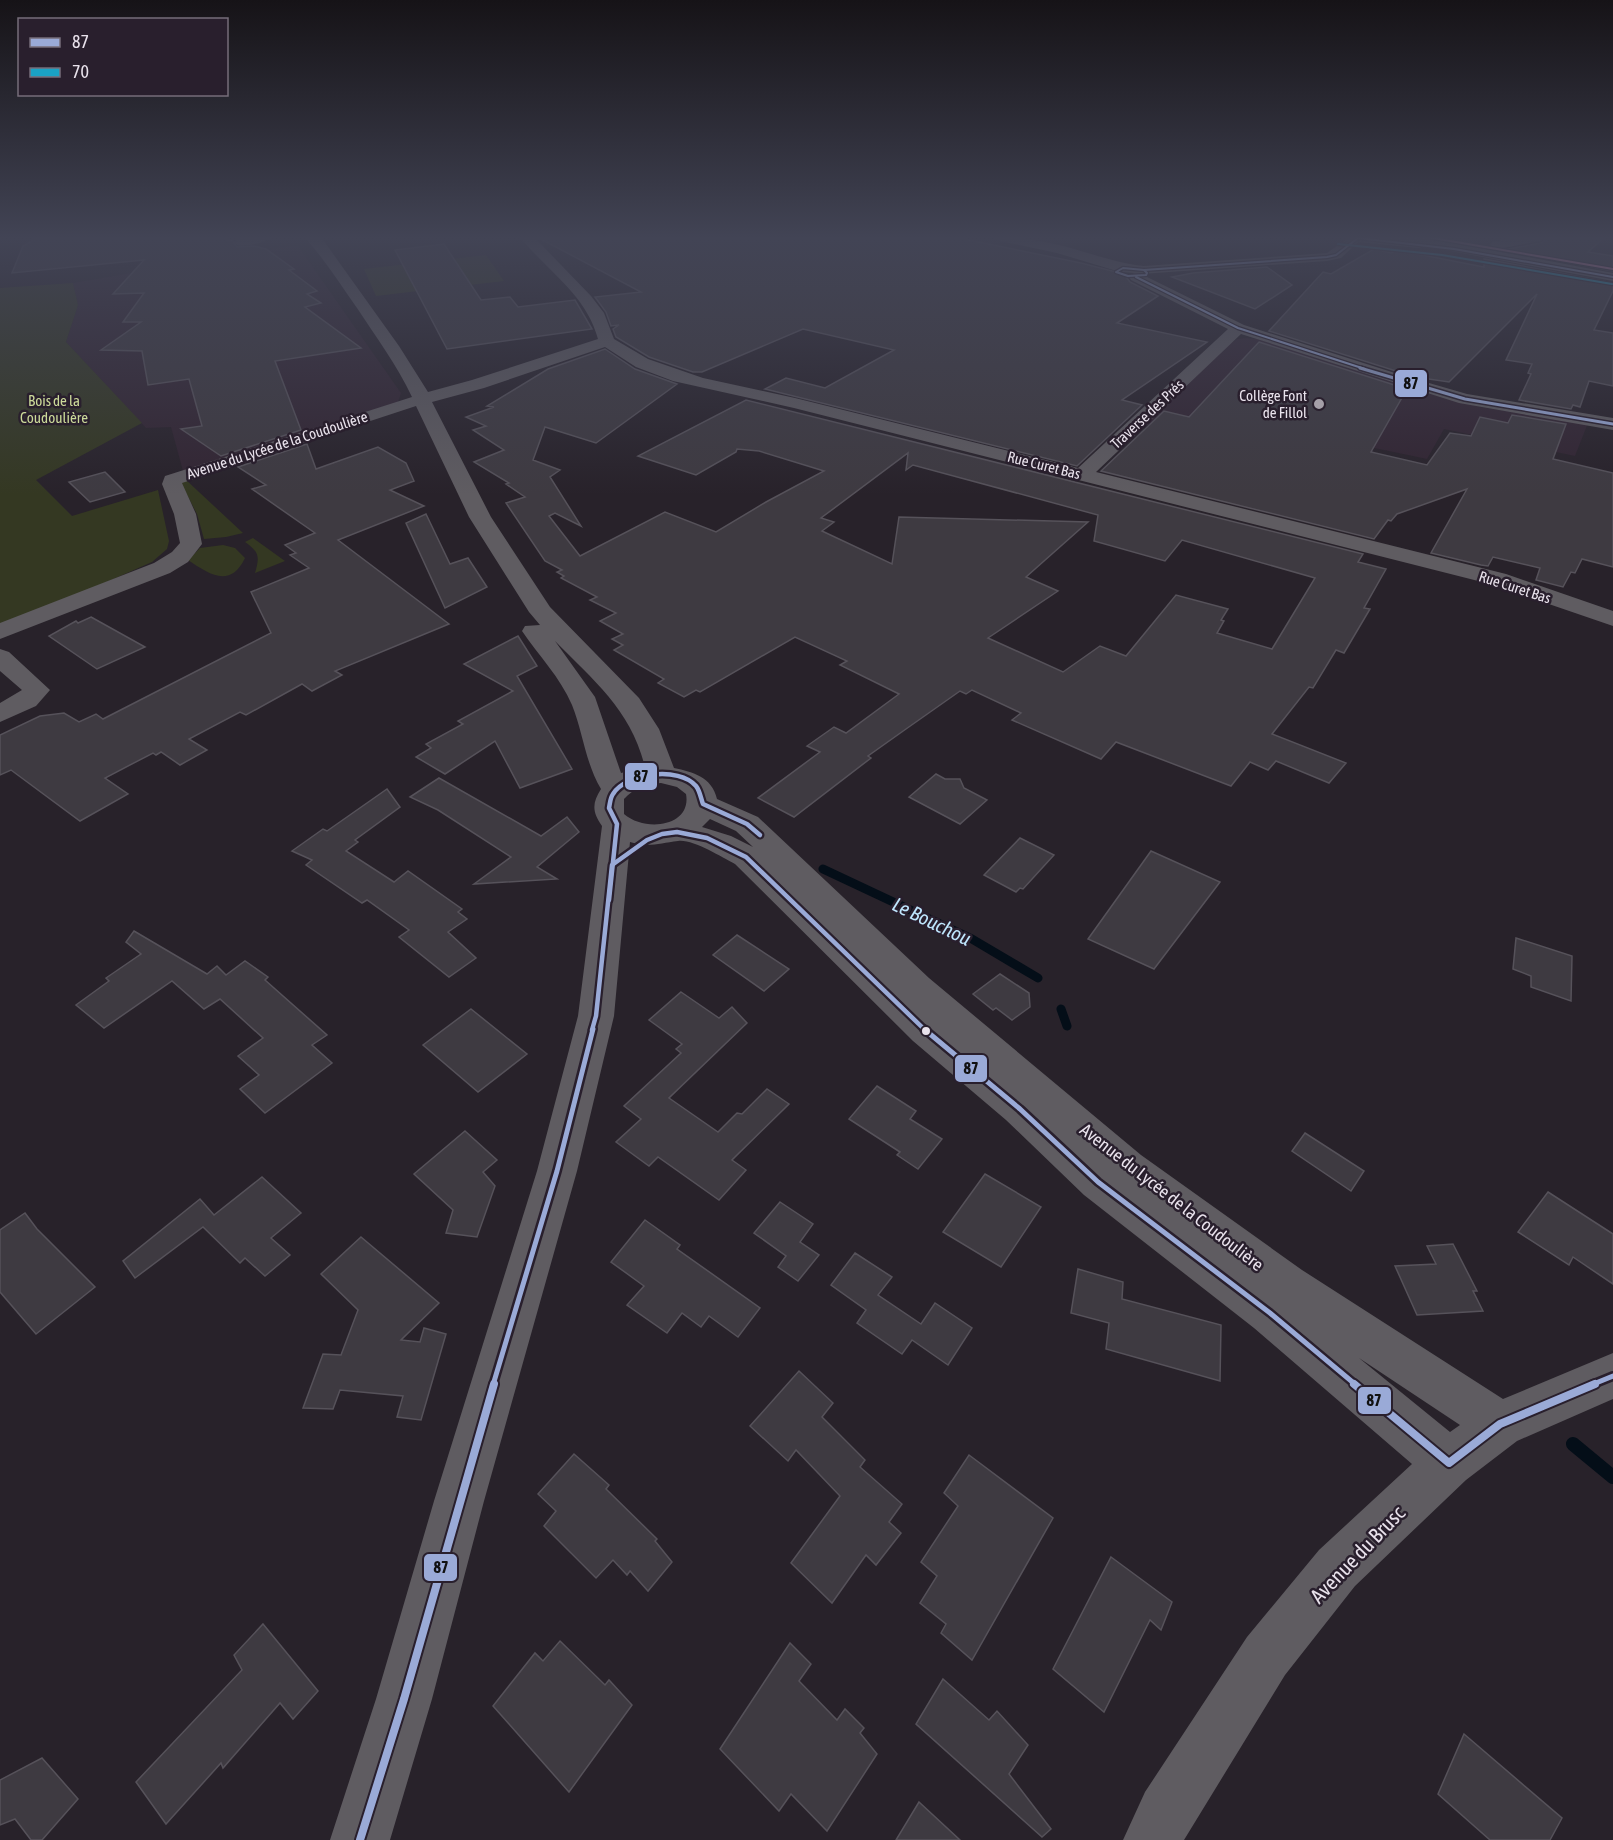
<svg xmlns="http://www.w3.org/2000/svg" width="1613" height="1840" font-family="'Asap Condensed',sans-serif">
<style>
.education{fill:#322532}
.green{fill:#343822}
.lines{fill:none;stroke-linecap:round;stroke-linejoin:round}
.stream-far1{stroke:#040e18;stroke-width:9}
.stream{stroke:#040e18;stroke-width:14}
.building{fill:#3e3a41;stroke:#56525a;stroke-width:1.5;fill-rule:evenodd}
.minor{fill:#5f5c61;fill-rule:evenodd}
.major{fill:#5f5e66;fill-rule:evenodd}
.bus-1-far4-casing{stroke:#291f2d;stroke-width:4.5}
.bus-1-far3-casing{stroke:#291f2d;stroke-width:6}
.bus-1-far2-casing{stroke:#291f2d;stroke-width:9}
.bus-1-far1-casing{stroke:#291f2d;stroke-width:10}
.bus-1-casing{stroke:#291f2d;stroke-width:12}
.bus-2-casing{stroke:#291f2d;stroke-width:4.5}
.bus-3-casing{stroke:#291f2d;stroke-width:4.5}
.bus-1-far4{stroke:#9aaad7;stroke-width:2}
.bus-1-far3{stroke:#9aaad7;stroke-width:3}
.bus-1-far2{stroke:#9aaad7;stroke-width:4.5}
.bus-1-far1{stroke:#9aaad7;stroke-width:5}
.bus-1{stroke:#9aaad7;stroke-width:8}
.bus-2{stroke:#1aa2c4;stroke-width:2}
.bus-3{stroke:#fa95c5;stroke-width:2}
.poi-dot{fill:#a59fa8;stroke:#291f2d;stroke-width:2}
.bus-dot{fill:#e9e2ec;stroke:#291f2d;stroke-width:2}
.labels{text-anchor:middle;dominant-baseline:central;stroke-width:5;stroke-linejoin:round;paint-order:stroke}
.far-poi-label{font-size:15px;fill:#e9e2ec;stroke:#291f2d;text-anchor:end}
.far-park-label{font-size:15px;fill:#cbd999;stroke:#291f2d}
.far-street-label{font-size:15px;fill:#e9e2ec;stroke:#291f2d}
.street-label{font-size:18px;fill:#e9e2ec;stroke:#291f2d}
.water-label{font-size:20px;font-style:italic;fill:#bfe6fd;stroke:#291f2d}
.near-street-label{font-size:21px;fill:#e9e2ec;stroke:#291f2d}
.line-badge{stroke:#291f2d;stroke-width:2}
.pale-badge-label{font-size:16px;text-anchor:middle;font-weight:bold;fill:#111}
</style>
<rect width="100%" height="100%" fill="#28222a"/>
<g class="education">
<path d="M290,246H298L401,393L398,402L183,471L171,427L146,428L66,342L78,305L73,283Z"/>
<path d="M1246,338L1258,339L1480,407L1588,423L1575,456L1444,429L1427,459L1360,445L1337,471L1144,424L1227,346L1237,339Z"/>
</g>
<g class="green">
<path d="M486,255L504,281L376,296L364,269Z"/>
<path d="M73,283L78,305L66,342L142,423L36,480L72,516L158,490L169,541L167,549L152,562L0,629V288Z"/>
<path d="M185,479L243,533L226,537L204,539L197,514L180,481Z"/>
<path d="M253,538L285,561L255,573C260,556 259,552 245,542Z"/>
<path d="M223,545L235,548L245,558C230,589 209,574 188,560L200,548Z"/>
</g>
<g class="lines">
<g class="stream-far1">
<path d="M823,869L972,939L1038,978"/>
<path d="M1061,1009L1067,1026"/>
</g>
<path class="stream" d="M1573,1444L1613,1477"/>
</g>
<g class="building">
<path d="M39,237H216L233,241L237,247L254,246L266,249L294,269L289,270L317,291L307,294L321,303L305,307L361,348L275,361L301,430L221,456L181,429L202,426L189,379L148,385L142,351L101,350L141,322H123L144,293L113,294L144,260L12,273L23,246Z"/>
<path d="M537,237H954L1081,263L1128,275L1127,278L1130,282L1158,296L1117,323L1207,342L1122,400L1142,405L1077,466L765,389L786,378L825,388L894,350L803,329L702,372H693L649,357L616,337L613,329L619,325L611,326L606,312L595,297L641,292Z"/>
<path d="M1549,237H1605L1588,252L1613,256V271L1503,250L1541,243Z"/>
<path d="M444,244L481,300L510,297L518,307L575,300L592,329L447,349L395,250Z"/>
<path d="M1374,249L1391,253L1397,250L1484,267V259L1613,283V291L1594,330L1613,333V386L1589,381L1580,407L1573,405L1571,409L1519,400L1531,374L1528,373L1532,364L1506,360L1537,294L1449,382L1415,377L1269,331L1323,272L1331,274Z"/>
<path d="M1267,267L1292,285L1255,309L1172,277L1193,273Z"/>
<path d="M1259,342L1407,389L1371,452L1427,465L1450,433L1471,436L1480,417L1508,423L1512,415L1566,424L1553,459L1613,473V567L1582,559L1575,573L1571,572L1563,587L1536,580L1540,568L1493,557L1488,566L1481,565L1431,553L1467,489L1397,514L1391,521L1388,520L1374,539L1101,471L1164,411L1189,417Z"/>
<path d="M605,349L635,369L677,384L596,443L545,427L533,460L560,470L550,477L581,526L555,513L549,516L580,556L665,512L716,532L766,502L824,471L759,451L737,449L736,452L696,475L638,456L746,400L1363,554L1358,562L1386,569L1364,608L1370,609L1344,653L1336,650L1313,688L1309,687L1272,734L1346,763L1329,783L1276,761L1268,770L1250,762L1231,786L1116,742L1101,759L1012,720L1021,713L972,690L966,694L960,691L906,729L868,756L871,758L794,817L758,798L820,752L807,746L834,727L846,733L899,694L840,665L847,661L795,637L700,692L696,690L684,697L658,683L664,679L614,650L623,645L612,639L623,634L600,621L616,613L590,600L597,597L561,578L564,576L557,572L562,570L545,561L506,503L525,497L506,484L509,483L474,462L504,450L473,430L486,426L466,417L494,407L487,406L548,369ZM908,453L906,470L913,465L1098,515L1094,541L1165,561L1182,540L1315,578L1272,649L1217,633L1224,621L1221,620L1228,609L1176,595L1126,656L1100,646L1063,672L988,638L1058,591L1026,577L1088,522L899,517L892,564L822,531L834,522L821,518Z"/>
<path d="M307,444L316,469L378,447L406,463L414,481L390,490L424,506L338,540L449,624L335,671L342,675L312,691L302,684L246,715L240,712L189,739L207,750L180,765L161,752L156,755L153,753L105,778L128,794L80,821L11,770L0,775V735L40,716L64,713L79,722L96,714L103,719L271,633L251,592L309,568L290,555L296,553L285,545L315,533L252,489L266,485L238,467Z"/>
<path d="M105,472L125,492L90,502L69,482Z"/>
<path d="M426,514L450,564L468,558L487,587L445,608L406,523Z"/>
<path d="M91,617L145,647L97,669L49,636L76,621L78,623Z"/>
<path d="M518,636L537,666L517,676L572,769L520,788L495,741L445,774L416,757L431,748L426,744L463,724L458,721L513,691L464,664Z"/>
<path d="M936,774L945,779H960L964,788L987,800L960,824L909,797Z"/>
<path d="M439,778L541,836L567,817L579,832L537,867L557,879L474,884L511,857L438,810L410,797Z"/>
<path d="M387,789L400,807L355,840L358,842L346,851L394,882L408,871L462,909L458,912L467,919L448,932L476,958L449,977L399,937L409,930L367,900L362,903L306,865L312,860L292,851L323,829L327,831Z"/>
<path d="M1020,838L1054,855L1023,889L1020,888L1016,892L984,875Z"/>
<path d="M1151,851L1220,882L1154,969L1088,939Z"/>
<path d="M134,931L207,974L217,966L226,975L245,961L268,977L265,980L327,1035L312,1045L332,1063L265,1113L240,1089L259,1075L238,1056L263,1038L220,999L204,1009L172,981L104,1028L76,1005L109,981L106,978L141,954L126,942Z"/>
<path d="M737,935L789,969L764,991L713,955Z"/>
<path d="M1516,938L1572,956L1571,1001L1531,987V976L1513,969Z"/>
<path d="M1000,974L1029,993L1030,1007L1012,1020L996,1008L993,1010L973,994Z"/>
<path d="M681,992L719,1018L732,1007L747,1023L669,1098L718,1132L737,1113L742,1114L767,1089L789,1104L732,1160L746,1170L719,1200L658,1157L649,1166L616,1142L641,1119L624,1106L681,1053L676,1049L682,1044L649,1020Z"/>
<path d="M471,1009L527,1054L478,1092L423,1045Z"/>
<path d="M877,1086L916,1111L910,1119L942,1139L918,1169L897,1155L900,1152L849,1119Z"/>
<path d="M465,1131L497,1160L483,1172L495,1186L477,1237L446,1233L453,1210L414,1174Z"/>
<path d="M1305,1133L1364,1171L1351,1191L1292,1151Z"/>
<path d="M985,1174L1041,1207L1001,1267L943,1232Z"/>
<path d="M262,1177L301,1213L271,1238L290,1255L265,1276L245,1258L240,1263L203,1227L135,1278L123,1261L200,1199L214,1215Z"/>
<path d="M1548,1192L1613,1234V1284L1573,1257L1569,1265L1518,1232Z"/>
<path d="M780,1202L813,1224L800,1242L819,1255L798,1281L778,1267L786,1256L754,1233Z"/>
<path d="M25,1213L37,1229L95,1287L36,1334L0,1292V1230Z"/>
<path d="M645,1220L680,1245L677,1249L760,1308L738,1337L709,1316L701,1327L682,1313L667,1333L627,1305L644,1286L611,1262Z"/>
<path d="M361,1237L439,1303L401,1340L420,1342L424,1328L446,1334L421,1420L397,1417L403,1396L340,1390L333,1409L303,1408L323,1354L341,1355L358,1310L321,1274Z"/>
<path d="M1453,1244L1477,1291H1473L1483,1311L1417,1315L1395,1266L1436,1264L1427,1246Z"/>
<path d="M855,1253L892,1277L878,1295L921,1324L935,1303L972,1328L948,1365L912,1340L902,1354L857,1323L866,1310L831,1285Z"/>
<path d="M1078,1269L1123,1282L1122,1299L1221,1325L1220,1381L1106,1349L1109,1323L1071,1313Z"/>
<path d="M799,1371L833,1403L822,1417L865,1460L860,1467L902,1504L889,1522L901,1533L876,1565L866,1555L832,1603L791,1563L840,1496L796,1450L788,1461L750,1426Z"/>
<path d="M574,1454L609,1485L606,1489L657,1539L655,1541L672,1562L648,1591L630,1571L627,1575L613,1560L596,1578L544,1526L556,1511L538,1494Z"/>
<path d="M969,1455L1053,1518L972,1660L941,1633L946,1624L920,1603L937,1576L921,1562L958,1506L944,1493Z"/>
<path d="M1111,1557L1172,1602L1161,1630L1150,1620L1104,1712L1053,1669Z"/>
<path d="M263,1624L318,1691L293,1719L280,1703L223,1768L221,1763L166,1824L136,1782L242,1670L234,1655Z"/>
<path d="M560,1641L605,1685L609,1680L632,1705L569,1792L493,1706L535,1653L543,1661Z"/>
<path d="M790,1643L811,1664L799,1681L837,1720L845,1709L864,1728L860,1733L877,1754L827,1831L791,1794L779,1811L720,1749Z"/>
<path d="M943,1679L989,1720L997,1711L1028,1745L1009,1774L1051,1829L1042,1837L916,1724Z"/>
<path d="M1464,1734L1562,1818L1550,1840H1490L1438,1794Z"/>
<path d="M42,1758L78,1799L42,1840H31L15,1819L0,1825V1780Z"/>
<path d="M919,1802L960,1840H896Z"/>
</g>
<g class="lines">
<g class="minor">
<path d="M245,237H271C264,243 247,247 237,245L235,242L237,239Z"/>
<path d="M304,237H321L399,346L428,392L472,380L598,339C586,294 547,271 520,237H534L591,296L604,313L614,339L648,359L703,378L795,398L1078,468L1228,329L1131,280L1129,277L1134,273L1120,272L1057,253L1000,241L994,237C1017,237 1040,240 1063,246C1091,253 1115,263 1144,266L1327,253L1350,237H1364L1341,258L1327,261L1141,274L1244,325L1398,374L1467,394L1613,418V430L1459,403L1241,334L1096,472L1506,574L1613,611V626L1490,584L794,408L673,381L636,367L605,347L484,388L432,402L491,517L550,607L639,698L659,729L674,768C693,772 712,777 717,799L758,817L929,978L1141,1155L1302,1270L1503,1399L1613,1353V1399L1517,1441L1466,1480L1355,1586L1285,1675L1184,1840H1123L1145,1792L1247,1637L1319,1550L1412,1464L1254,1328L1084,1195L1006,1120L913,1041L735,864C721,857 693,839 678,841C660,843 648,848 630,842L614,1016L577,1171L484,1501L432,1699L390,1840H330L376,1699L434,1501L537,1171L578,1016L602,826C592,812 592,803 601,789C585,762 583,732 572,705C560,677 539,656 522,631L525,626L540,625L529,612L469,517L416,406L182,483L196,514L202,544L188,562L170,573L0,639V623L154,563L172,552L180,543L174,514L162,484L165,476L412,397C397,365 376,337 357,308C340,284 324,258 304,237ZM555,641C594,681 631,710 645,767L621,773L595,697ZM661,783L677,787L686,794C692,826 646,833 624,814V799C634,788 646,784 661,783ZM710,819L736,831L753,847L731,836L702,827ZM1359,1358L1460,1425L1450,1432Z"/>
<path d="M1517,237H1547L1541,241L1497,249L1490,245L1492,242Z"/>
<path d="M0,649L9,652L50,690L36,706L0,722V703L22,690L0,671Z"/>
</g>
<path class="major" d="M1421,237L1613,273V281L1424,246L1419,248L1358,242L1351,238Z"/>
<defs>
<g id="bus-1-far4">
<path d="M1123,268L1144,270L1147,273L1146,275L1128,276L1116,272Z"/>
<path d="M1144,270L1327,257L1336,255L1358,238L1454,249L1613,277"/>
<path d="M1136,277L1238,328L1365,369"/>
</g>
<path id="bus-1-far3" d="M1360,368L1465,399L1613,424"/>
<g id="bus-1-far2">
<path d="M609,900L617,824L609,808C610,804 610,798 613,794C626,773 679,766 696,786C700,791 701,799 703,804L747,824L760,835"/>
<path d="M592,1030L596,1016L612,865L647,840L662,834L677,832L707,838L746,857L925,1030"/>
</g>
<g id="bus-1-far1">
<path d="M924,1029L1020,1109L1098,1182L1270,1313L1356,1385"/>
<path d="M493,1385L557,1171L593,1029"/>
<path d="M1591,1385L1613,1376"/>
</g>
<g id="bus-1">
<path d="M1354,1384L1449,1463L1500,1424L1595,1384"/>
<path d="M360,1840L404,1699L494,1384"/>
</g>
<path id="bus-2" d="M1338,244L1442,255L1612,284"/>
<path id="bus-3" d="M1427,237L1613,269"/>
</defs>
<use href="#bus-1-far4" class="bus-1-far4-casing"/>
<use href="#bus-1-far3" class="bus-1-far3-casing"/>
<use href="#bus-1-far2" class="bus-1-far2-casing"/>
<use href="#bus-1-far1" class="bus-1-far1-casing"/>
<use href="#bus-1" class="bus-1-casing"/>
<use href="#bus-2" class="bus-2-casing"/>
<use href="#bus-3" class="bus-3-casing"/>
<use href="#bus-1-far4" class="bus-1-far4"/>
<use href="#bus-1-far3" class="bus-1-far3"/>
<use href="#bus-1-far2" class="bus-1-far2"/>
<use href="#bus-1-far1" class="bus-1-far1"/>
<use href="#bus-1" class="bus-1"/>
<use href="#bus-2" class="bus-2"/>
<use href="#bus-3" class="bus-3"/>
</g>
<linearGradient id="sky" x2="0" y2="1"><stop stop-color="#161317"/><stop offset="0.48" stop-color="#424455"/><stop offset="1" stop-color="#424455" stop-opacity="0"/></linearGradient>
<rect width="1613" height="495" fill="url(#sky)"/>
<circle class="poi-dot" cx="1319" cy="404" r="6"/>
<circle class="bus-dot" cx="926" cy="1031" r="5"/>
<g class="labels">
<g class="far-poi-label">
<text x="1307" y="395">Collège Font<tspan x="1307" dy="17">de Fillol</tspan></text>
</g>
<g class="far-park-label">
<text x="54" y="400">Bois de la<tspan x="54" dy="17">Coudoulière</tspan></text>
</g>
<g class="far-street-label">
<text transform="translate(1147 414) rotate(-43)">Traverse des Prés</text>
<text transform="translate(277 445) rotate(-18)">Avenue du Lycée de la Coudoulière</text>
<text transform="translate(1044 465) rotate(14)">Rue Curet Bas</text>
<text transform="translate(1515 587) rotate(18)">Rue Curet Bas</text>
</g>
<g class="street-label">
<text transform="translate(1172 1197) rotate(38)">Avenue du Lycée de la Coudoulière</text>
</g>
<g class="water-label">
<text transform="translate(932 921) rotate(26)">Le Bouchou</text>
</g>
<g class="near-street-label">
<text transform="translate(1357 1554) rotate(-46)">Avenue du Brusc</text>
</g>
</g>
<g class="line-badge">
<rect x="1394" y="369" width="34" height="29" rx="6" fill="#9aaad7"/>
<rect x="624" y="762" width="34" height="29" rx="6" fill="#9aaad7"/>
<rect x="954" y="1054" width="34" height="29" rx="6" fill="#9aaad7"/>
<rect x="1357" y="1386" width="35" height="29" rx="6" fill="#9aaad7"/>
<rect x="423" y="1553" width="35" height="29" rx="6" fill="#9aaad7"/>
</g>
<g class="pale-badge-label">
<text x="1411" y="389">87</text>
<text x="641" y="782">87</text>
<text x="971" y="1074">87</text>
<text x="1374" y="1406">87</text>
<text x="441" y="1573">87</text>
</g>
<rect x="18" y="18" width="210" height="78" fill="#291f2d" stroke="#766d79" stroke-width="1.5"/>
<rect x="30" y="38" width="30" height="9" fill="#9aaad7" stroke="#766d79" stroke-width="1.5"/>
<text x="72" y="48" font-size="18" fill="#e9e2ec">87</text>
<rect x="30" y="68" width="30" height="9" fill="#1aa2c4" stroke="#766d79" stroke-width="1.5"/>
<text x="72" y="78" font-size="18" fill="#e9e2ec">70</text>
</svg>
